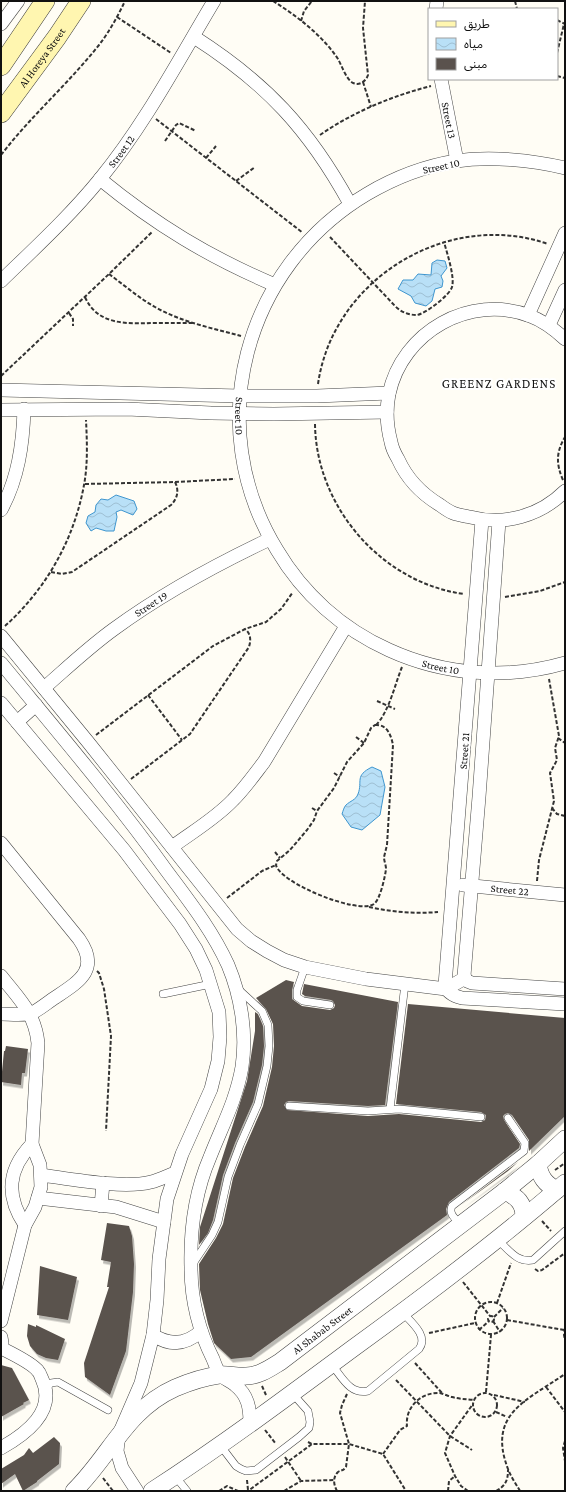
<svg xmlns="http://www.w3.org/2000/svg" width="566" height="1492" font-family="'Crimson Pro','Noto Sans Arabic',serif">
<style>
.water{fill:url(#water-waves);stroke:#3f96cf}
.building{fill:#5a524d;filter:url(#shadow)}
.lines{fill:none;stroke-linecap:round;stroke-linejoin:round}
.service-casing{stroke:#444;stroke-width:8}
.minor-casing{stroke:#444;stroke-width:14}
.tertiary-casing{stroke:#444;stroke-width:18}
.secondary-casing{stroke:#333;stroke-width:20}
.path{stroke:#333;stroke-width:2;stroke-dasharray:4 2;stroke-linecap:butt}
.service{stroke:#fff;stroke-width:7}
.minor{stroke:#fff;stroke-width:13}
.tertiary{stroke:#fff;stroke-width:17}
.secondary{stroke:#fff6b0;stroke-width:19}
.labels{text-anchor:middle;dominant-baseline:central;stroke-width:4;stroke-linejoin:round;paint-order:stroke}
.street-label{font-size:11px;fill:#111;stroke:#fff}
.quarter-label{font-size:13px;letter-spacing:1px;fill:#111;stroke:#fff}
</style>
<defs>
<pattern id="water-waves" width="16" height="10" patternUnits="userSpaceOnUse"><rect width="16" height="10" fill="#b9e0f7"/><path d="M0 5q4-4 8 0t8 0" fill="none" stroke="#9ebfd3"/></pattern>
<filter id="shadow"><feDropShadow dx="2" dy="3.5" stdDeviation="0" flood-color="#0004"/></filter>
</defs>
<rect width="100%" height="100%" fill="#fffdf5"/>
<g class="water">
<path d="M437,260L445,261L447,268L441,276L443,281L442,287L435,289L432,301L426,306L415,303L411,296L398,289L403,280H413L418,274L431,275L432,263Z"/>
<path d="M116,495L134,501L137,509L133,515L121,510L116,512L117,517L114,531H106L96,528L91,531L86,523L88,516L95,512L96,505L101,499L108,500Z"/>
<path d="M372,767L381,771L385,787L380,815L362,830L351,827L342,814C343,811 344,807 346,805C350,801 356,800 358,794C363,781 354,776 372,767Z"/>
</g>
<g class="building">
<path d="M286,980L294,982L292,990V999L302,1006L330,1010L334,1008L335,1005L333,1001L331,1000L305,996L302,994L304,984L398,1002L385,1105L368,1106L289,1101L286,1102L284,1105L287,1110L368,1116L399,1114L481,1122L485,1120L486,1115L481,1112L396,1104L408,1004L565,1018V1116L529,1151V1140L512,1115L508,1113L505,1114L503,1116L504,1120L520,1144L519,1148L449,1202L446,1209L447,1215L251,1357L231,1359L214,1343L208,1324L200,1290L199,1264L216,1238L223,1224L233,1178L245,1147L263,1106L272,1067L274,1046L273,1024L266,1009L256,998Z"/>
<path d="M255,1012L258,1014L263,1026L264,1046L262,1065L253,1102L235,1143L223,1175L213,1220L208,1233L199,1245L200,1227L247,1081L255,1031Z"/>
<path d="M6,1046L28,1049L25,1073H22L21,1085L1,1082L4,1051H5Z"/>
<path d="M518,1162L508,1171L461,1205Z"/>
<path d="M107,1223L129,1226L132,1236L134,1264L133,1292L126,1351L110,1395L85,1377L84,1363L109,1287H107L111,1262L101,1260Z"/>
<path d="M40,1266L77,1277L68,1320L37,1315Z"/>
<path d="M28,1324L36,1327V1325L65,1339L58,1360L46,1358L37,1354L30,1346L27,1336Z"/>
<path d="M1,1365L12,1368L29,1400L23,1403L24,1404L1,1417Z"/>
<path d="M54,1437L60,1443L59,1464L37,1481V1482L23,1491L15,1474L1,1484V1469L24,1455L29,1448L33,1453Z"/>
</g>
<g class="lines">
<defs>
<g id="service">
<path d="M305,967L297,990V997L303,1001L330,1005"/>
<path d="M163,994L211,984"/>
<path d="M289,1106L368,1111L399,1109L481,1117"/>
<path d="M390,1109L405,984"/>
<path d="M461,1225C456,1219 448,1214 452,1206L524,1151L525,1143L508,1118"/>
<path d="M498,1240C509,1250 517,1263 533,1260L565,1231"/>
<path d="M192,1265L212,1235L218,1222L228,1177L240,1145L258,1104L267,1066L269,1046L268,1025L262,1011L237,988"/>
<path d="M332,1365C342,1377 350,1395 368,1391L419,1349C429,1336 411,1322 402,1312"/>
<path d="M46,1388L51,1383L58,1382L108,1410"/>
<path d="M220,1445L236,1466L241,1469L246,1471L256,1470L299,1437L309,1428L310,1422L308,1411L292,1393"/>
<path d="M175,1476L187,1491"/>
</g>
<g id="minor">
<path d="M436,9L437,1"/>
<path d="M1,24L18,1"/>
<path d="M194,37C266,83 309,129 350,204"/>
<path id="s1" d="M441,79L457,161"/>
<path id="s2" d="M565,168C532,160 490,156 456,161C425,166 394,178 367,194C244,267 201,426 277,550C303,594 342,629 389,650C444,675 506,680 565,663"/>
<path d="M100,179C156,225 209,257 275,285"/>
<path id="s3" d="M1,281C35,248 70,216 100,179C145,124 178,61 214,1"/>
<path d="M528,315L565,233"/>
<path d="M549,325L565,290"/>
<path d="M565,339C554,329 544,321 530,316C470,293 402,332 389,394C386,409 387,427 391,442C392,448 395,454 398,459C407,479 420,493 440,505C444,508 448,511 453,513C458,515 465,516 470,517C504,526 540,516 565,491"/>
<path d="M1,390L240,396H317L389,393"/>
<path d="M1,410L127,409L211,413L274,414L387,412"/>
<path d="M1,510C18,479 23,445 24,409"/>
<path d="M482,520L445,985C447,993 454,996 462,998L565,1004"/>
<path d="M499,521L479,797L464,976L467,981L472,983L565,989"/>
<path d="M1,636L88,742L237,929L251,941L267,951L284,960L305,967L366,979L446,989L465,978"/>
<path d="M1,663C57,731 115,799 166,870C189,901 212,930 228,965C241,996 247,1033 242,1067C236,1101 222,1126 210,1157C195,1192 190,1229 191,1267C191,1299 199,1331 213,1359C215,1364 217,1371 221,1375C224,1379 231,1381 235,1385C248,1395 250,1408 250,1423"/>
<path id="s4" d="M44,688C67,668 89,647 114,629C163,593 215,565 270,539"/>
<path d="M1,703L124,850L180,924L196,949L206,970L219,1012L220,1037L218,1061L211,1089L182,1154L167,1199L159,1259L157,1300L153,1335L141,1383L119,1434L117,1451L122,1468L137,1491"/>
<path d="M17,722L36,705"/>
<path d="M1,843L79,939C100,969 80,981 56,997C48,1002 40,1009 32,1013C26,1016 9,1014 1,1014"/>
<path d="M172,847C192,832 215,819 233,800C245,788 254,775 264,762L346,626"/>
<path id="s5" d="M463,885L565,895"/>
<path d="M1,976C19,999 35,1013 38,1043L32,1144L40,1165L41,1187L35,1207L25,1225L1,1321"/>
<path d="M41,1175C71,1179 123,1189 151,1182C159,1180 167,1176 175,1173"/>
<path d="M38,1198L116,1207L164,1222"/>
<path d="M101,1206L103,1183"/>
<path d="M25,1225C5,1195 8,1169 32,1144"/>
<path d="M153,1335C170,1346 186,1345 201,1331"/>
<path d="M1,1337L2,1343L1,1346"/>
<path d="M1,1348C11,1353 32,1363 38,1371C40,1373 41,1377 42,1379C57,1411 26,1434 1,1448"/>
</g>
<g id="tertiary">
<path d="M538,1164C540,1177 545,1184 557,1190"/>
<path d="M505,1191C517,1197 524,1203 524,1217"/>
<path id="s6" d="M74,1491C110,1456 126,1410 175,1388C189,1382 204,1377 219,1375C228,1374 237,1377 246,1376C259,1376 270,1368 280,1362L505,1191L538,1164L565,1139"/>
<path d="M152,1491C220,1447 286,1398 352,1349C425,1296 497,1242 565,1183"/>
</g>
<g id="secondary">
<path d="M1,66L45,1"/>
<path id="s7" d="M1,113L57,37L81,1"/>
</g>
</defs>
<use href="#service" class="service-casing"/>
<use href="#minor" class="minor-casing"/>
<use href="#tertiary" class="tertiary-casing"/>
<use href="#secondary" class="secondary-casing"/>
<g class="path">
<path d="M273,1C297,16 322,35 338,59C342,66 346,79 353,83C360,86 366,81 368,75L363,28L365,1"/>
<path d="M515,1L517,9"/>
<path d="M117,17L171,53"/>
<path d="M557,20L565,24"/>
<path d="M301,21L304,11L312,1"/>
<path d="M557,53L564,24"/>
<path d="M557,76L565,78"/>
<path d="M363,82L371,107"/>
<path d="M156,119L303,233"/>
<path d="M320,135C353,112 392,96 431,86"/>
<path d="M165,141L176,125L179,123L196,131"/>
<path d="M1,155C31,116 68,84 99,45C109,32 118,16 125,1"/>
<path d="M206,158L216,146"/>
<path d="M236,181L255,167"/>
<path d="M330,237L395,306C401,312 408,315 417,315C425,314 450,295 452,287C455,277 447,253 444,242"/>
<path d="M109,274C124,285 139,298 155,307C181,322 212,328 241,336"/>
<path d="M85,297C97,325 127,324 152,323C166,323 179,323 193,323"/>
<path d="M69,313L73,319V326"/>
<path d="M1,376L109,274L152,232"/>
<path d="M318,384C333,279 448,209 548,244"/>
<path d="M315,424C316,507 382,583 464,594"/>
<path d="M563,480C556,464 556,452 565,437"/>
<path d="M85,484L175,482L235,479"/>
<path d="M51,572L62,574L72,572L171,505C178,498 179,490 175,482"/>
<path d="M505,597L540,591L565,582"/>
<path d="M5,626C46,589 74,540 84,485C88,464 87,441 86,420"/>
<path d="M148,695L182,740"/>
<path d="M377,701L395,709"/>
<path d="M375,725C387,724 391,735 393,745L387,845C386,849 385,853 384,857C384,861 386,865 386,869C385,877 380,900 374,904C358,915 280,883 276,865L277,861L290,850L307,830L314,820L317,811L334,788L347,762L364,743L371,728Z"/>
<path d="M376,725C389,712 395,684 402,667"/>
<path d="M96,735L213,646L245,629L266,622L281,609L293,592"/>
<path d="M356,737L364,743"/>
<path d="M558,738L565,743"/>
<path d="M334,773L340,777"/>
<path d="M131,779L190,734L249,647C251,640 251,634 245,629"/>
<path d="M312,808L317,811"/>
<path d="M552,808L557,814L565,816"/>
<path d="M275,852L280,858"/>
<path d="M537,881L539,860L554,801L550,773L557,760L555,748L559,736L549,679"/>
<path d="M227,898L262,871L276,865"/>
<path d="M369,907C392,912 415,914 438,912"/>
<path d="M97,971L99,973L104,989L111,1036L106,1131"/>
<path d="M555,1170L565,1163"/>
<path d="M542,1221L551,1231"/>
<path d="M535,1269L538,1271L542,1270L565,1253"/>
<path d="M463,1282L490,1316"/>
<circle cx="491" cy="1318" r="16"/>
<path d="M497,1303L511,1263"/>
<circle cx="491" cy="1319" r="3"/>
<path d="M494,1317L503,1308"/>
<path d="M507,1320L564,1330"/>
<path d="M493,1321L500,1332"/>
<path d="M565,1328L564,1335L565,1340"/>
<path d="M479,1330L489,1321"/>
<path d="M429,1333L475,1323"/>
<path d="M415,1363L442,1393"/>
<path d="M396,1380L450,1436L472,1450"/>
<path d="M262,1386L266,1395"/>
<path d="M546,1387L565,1412"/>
<path d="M486,1392L491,1335"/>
<circle cx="485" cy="1405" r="12"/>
<path d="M494,1395L525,1402"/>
<path d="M496,1412L507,1417"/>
<path d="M265,1430L276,1444"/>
<path d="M565,1441L563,1448L565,1461"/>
<path d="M308,1442L312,1444H349L383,1454L406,1491"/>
<path d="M383,1454L400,1430L407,1426C405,1407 421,1392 440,1393C444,1394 448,1396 452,1397C459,1399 466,1399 474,1400"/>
<path d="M285,1457L301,1481"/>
<path d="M103,1478L113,1491"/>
<path d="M247,1480L248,1490"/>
<path d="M219,1491L227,1486L238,1491"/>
<path d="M245,1491H248L312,1444"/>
<path d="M284,1491L301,1481L334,1480"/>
<path d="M337,1491C334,1485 332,1478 338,1472C341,1470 343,1471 346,1467L349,1444L340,1413L342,1405L347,1394"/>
<path d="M448,1491L449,1481L455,1476"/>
<path d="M468,1491L461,1486L455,1476L445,1453L450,1436L473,1404"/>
<path d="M496,1491C505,1486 508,1481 508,1470"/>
<path d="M520,1491C516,1484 511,1477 508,1469C487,1414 526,1401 565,1374"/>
</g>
<use href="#service" class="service"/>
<use href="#minor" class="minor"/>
<use href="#tertiary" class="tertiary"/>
<use href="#secondary" class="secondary"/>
</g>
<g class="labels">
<g class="street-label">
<text stroke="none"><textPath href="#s7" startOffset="69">Al Horeya Street</textPath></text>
<text stroke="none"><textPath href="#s1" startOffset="42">Street 13</textPath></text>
<text stroke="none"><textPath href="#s3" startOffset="177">Street 12</textPath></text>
<text transform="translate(441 166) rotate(-12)">Street 10</text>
<text stroke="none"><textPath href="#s2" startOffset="473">Street 10</textPath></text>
<text stroke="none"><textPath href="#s4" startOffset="136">Street 19</textPath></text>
<text stroke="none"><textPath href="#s2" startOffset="821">Street 10</textPath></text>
<text transform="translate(464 751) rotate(-86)">Street 21</text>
<text stroke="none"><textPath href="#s5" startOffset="47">Street 22</textPath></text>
<text stroke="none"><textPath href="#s6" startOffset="309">Al Shabab Street</textPath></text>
</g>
<g class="quarter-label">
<text x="499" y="383">GREENZ GARDENS</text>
</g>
</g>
<rect width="566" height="1492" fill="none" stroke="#111111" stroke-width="4"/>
<rect x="428" y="8" width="130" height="72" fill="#ffffff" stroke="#a0a0a0"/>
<rect x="436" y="21" width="20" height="6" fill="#fff6b0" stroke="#a0a0a0"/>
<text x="464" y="28" font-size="12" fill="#111111">طريق</text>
<rect x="436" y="38" width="20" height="12" fill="url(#water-waves)" stroke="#a0a0a0"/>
<text x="464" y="48" font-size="12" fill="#111111">مياه</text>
<rect x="436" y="58" width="20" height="12" fill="#5a524d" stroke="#a0a0a0"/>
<text x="464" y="68" font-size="12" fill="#111111">مبنى</text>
</svg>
